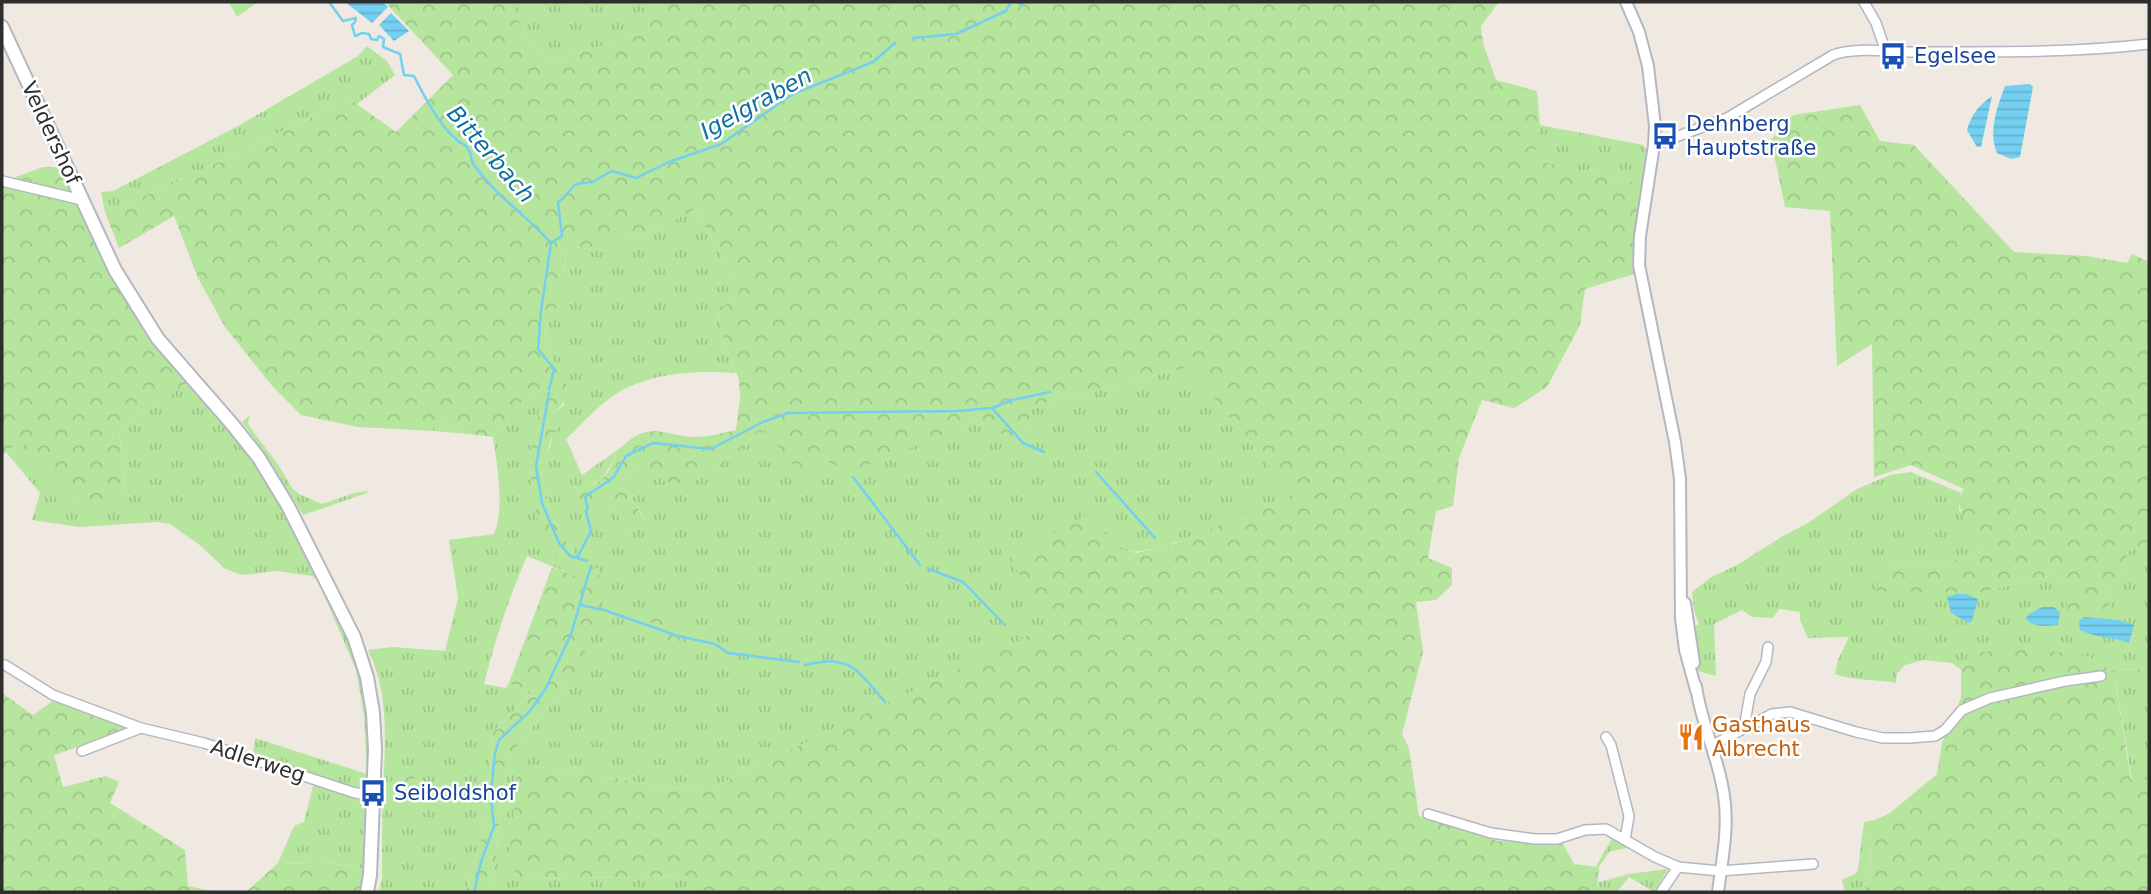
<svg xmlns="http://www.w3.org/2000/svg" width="2151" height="894" font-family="'DejaVu Sans',sans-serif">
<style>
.grass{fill:url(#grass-tufts)}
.forest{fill:url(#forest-crowns)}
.water{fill:url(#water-rules)}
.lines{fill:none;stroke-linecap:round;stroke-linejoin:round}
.stream{stroke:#75cff0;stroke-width:2.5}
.minor-casing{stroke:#b4b7c1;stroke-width:12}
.tertiary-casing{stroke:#b4b7c1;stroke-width:14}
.secondary-casing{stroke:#b4b7c1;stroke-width:16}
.minor{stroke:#fff;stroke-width:9}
.tertiary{stroke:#fff;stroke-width:10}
.secondary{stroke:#fff;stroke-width:12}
.labels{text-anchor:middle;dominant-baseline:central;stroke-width:5;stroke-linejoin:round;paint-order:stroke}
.transit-label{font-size:21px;fill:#164399;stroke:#fff;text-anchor:start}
.street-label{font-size:21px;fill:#2e2e2e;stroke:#fff}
.food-label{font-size:21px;fill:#c56008;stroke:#fff;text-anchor:start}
.water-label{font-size:23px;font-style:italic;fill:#0d6fa3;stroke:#fff}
</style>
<defs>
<pattern id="grass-tufts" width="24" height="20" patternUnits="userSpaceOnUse" patternTransform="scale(1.75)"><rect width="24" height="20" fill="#b6e59e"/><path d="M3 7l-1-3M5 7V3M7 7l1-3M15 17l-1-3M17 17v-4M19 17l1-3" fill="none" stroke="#9dc588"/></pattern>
<pattern id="forest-crowns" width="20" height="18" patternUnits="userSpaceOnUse" patternTransform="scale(1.75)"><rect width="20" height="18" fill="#b6e59e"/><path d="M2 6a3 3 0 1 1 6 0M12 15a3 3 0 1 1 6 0" fill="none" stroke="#9dc588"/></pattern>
<pattern id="water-rules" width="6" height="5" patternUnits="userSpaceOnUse" patternTransform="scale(1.75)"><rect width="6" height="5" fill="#75cff0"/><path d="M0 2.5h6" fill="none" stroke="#66b2ce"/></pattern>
</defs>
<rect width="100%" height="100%" fill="#efe9e1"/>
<g class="grass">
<path d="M229,2H258L237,17Z"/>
<path d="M511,2H643L650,30L549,63L530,47Z"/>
<path d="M367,46L387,61L395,75L357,104L350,99L164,188L105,212L101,192L113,191L238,126L358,56Z"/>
<path d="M1540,125L1643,145L1647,150L1643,184L1532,160Z"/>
<path d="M696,209L740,289L734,301L716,310L724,340L736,373C698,370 653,372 619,392C599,404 583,423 566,439L582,475L623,446L602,479L578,492L574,500L589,516L591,505L596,501L610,506L631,532L645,519L622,484L639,467L715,472L762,429L806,478L826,461L850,472L981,419L1024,436L1033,406L1189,367L1293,495C1260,509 1149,562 1120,550C1111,546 1095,523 1087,515L1053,624L703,792L519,764L521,879L688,876L689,892H488L496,863L501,797L511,754L580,668L576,576L527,556C509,598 495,639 484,684L506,688L509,683L532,692L493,732L486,821L466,892H379L382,878C382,849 382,820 383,791C385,743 390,694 368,650L393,647L445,651L458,598L449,540L494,534C505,507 497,466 493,437C505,420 519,395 542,396L545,399L538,413L539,420L530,472L540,527L576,555C552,528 544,495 540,460C555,450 552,431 552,414L564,405V378L548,353L545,340L546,327L561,294L565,252L570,248L575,247L598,251L620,239L653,231Z"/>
<path d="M189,382L231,427L273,485L341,616L360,664L370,736L367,791L362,792L253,757L255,738L367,774L364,716L356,670L318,581L312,576L276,571L244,575L236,573L224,568L201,546L170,524L157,522L79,527L32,520L40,493L6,452L20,438L82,510L126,500L119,429Z"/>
<path d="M250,415L248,422L250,427L279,466L292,488L299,494L322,504L354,493L368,491L367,493L303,515L271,462L242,422Z"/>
<path d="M433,421L460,427L469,434L433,431Z"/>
<path d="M1911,472L1961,493L1959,509L1983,551L1932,568L1884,563L1979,593L2056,574L2063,582L2109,615L2111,583L2124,569L2128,551L2149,542V669L2111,670L2087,656L1969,654L1961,670L1952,663L1924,660L1905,665L1897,673L1896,683C1875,679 1854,681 1835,674L1838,660L1849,637L1808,638L1800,620V612L1779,609L1773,618L1752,617L1742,610L1714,624L1716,676L1698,671L1693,627L1699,624L1694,611L1692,592L1710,578L1739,564L1781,537L1808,523L1857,489L1890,475Z"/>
<path d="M2149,676V780L2132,781L2115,678Z"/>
<path d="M314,782L368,798L364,869L324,862L316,864L278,863L294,826L304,822Z"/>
<path d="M1875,820L1870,842L1871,875L1865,885L1866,892H1845L1842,880L1855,874L1858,870L1864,822Z"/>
<path d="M1613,837L1630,847L1609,852L1599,867L1596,866Z"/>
<path d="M1668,869L1654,892L1629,877L1617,892H1597L1599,882L1629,874Z"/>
</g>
<g class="forest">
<path d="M385,2H511L530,47L549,63L650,30L643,2H1499L1481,26L1483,43L1496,80L1537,91L1540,125L1533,160L1643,184L1636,224L1634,274L1585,289L1580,325L1547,387L1514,408L1482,400L1459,458L1453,506L1436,511L1428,558L1452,568V585L1436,600L1416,602L1423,652L1402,734L1409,748L1419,816L1498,841L1563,844L1574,864L1599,867L1597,892H689L687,876L521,879L508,862L519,764L703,792L1052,624L1009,559L1087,514L1119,549L1137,553L1176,543L1292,495L1189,367L1033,406L1024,436L1011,440L981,419L850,473L826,461L806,479L762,429L715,472L678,488L639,467L622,484L645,520L631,532L610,506L596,501L591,505L589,517L573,500C582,484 592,488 603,478C613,468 616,451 627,442C651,422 669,436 694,437C709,437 722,433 736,430L740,398L739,380L724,340L716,309L734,301L740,289L696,209L653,231L620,239L607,250L598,251L575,247L570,248L565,252C562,266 565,282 561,296C556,310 545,323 545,337C545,368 590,385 552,414V419L557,426C556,430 554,433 552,436C548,447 550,453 540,460C544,495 552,528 576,555L573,569C539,564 529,485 530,457C531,448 535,440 537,431C538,425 538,420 538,415C539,410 542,404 544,400L542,396C519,395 505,420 493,437L469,434L460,427L434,421L433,431L358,427L301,415L273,387L225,327L198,278L174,216L119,248L105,212L164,188L350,99L396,132L453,75Z"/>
<path d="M1860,105L1880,141L1914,145L2014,252L2087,256L2127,263L2132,254L2149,262V542L2128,551L2124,569L2111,583L2109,615L2068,614L2063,582L2056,574L1979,593L1876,591L1884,563L1932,568L1983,551C1974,534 1950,507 1964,489L1911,465L1874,477L1872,344L1837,366L1830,211L1785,207L1771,140L1793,115Z"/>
<path d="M43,167H57L107,265L189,382L119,429L126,501L82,510L20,439L2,456V182Z"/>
<path d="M552,567L576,576L599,567L600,604L580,668L511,754L501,797L496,863L488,892H466L486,821L493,732L532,692L509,683Z"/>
<path d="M672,612L682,615L687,626L682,642L674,643L665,639L651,640L649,631L652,629L651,620Z"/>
<path d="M2020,647L2087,656L2111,670L2149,669V676L2115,679L2131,780H2149V892H1866L1865,885L1871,875L1870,842L1875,820L1890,813L1937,774L1942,743L1961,698V670L1969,654Z"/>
<path d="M2,693L33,715L56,699L134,728L54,755L63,787L106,776L119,782L110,803L185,850L188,886L215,892H2Z"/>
<path d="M551,724L557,726L559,734L553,744L545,740V731Z"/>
<path d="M419,767L421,770C415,782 398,790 385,792V785L403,773Z"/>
<path d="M323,862L364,869L362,892H246L278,863L316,864Z"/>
</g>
<g class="water">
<path d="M345,2H383L388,7L372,23Z"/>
<path d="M391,13L409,31L394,41L379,25Z"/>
<path d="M2030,84L2033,87L2020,157L2011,159L1997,153C1988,132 1997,107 2005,86Z"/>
<path d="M1992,96L1981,147H1977L1967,130C1971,115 1979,105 1992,96Z"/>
<path d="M1956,594H1966L1978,599L1972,621L1969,623L1951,613L1947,597Z"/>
<path d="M2042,607H2054L2060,612L2058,625C2047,626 2034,628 2026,619L2029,614Z"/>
<path d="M2084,617L2119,620L2134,625L2129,643C2113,637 2095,638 2080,630L2079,621Z"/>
</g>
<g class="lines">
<g class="stream">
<path d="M329,2L343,21L356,18L355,22L352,25L355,36L362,33L369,34L371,39L377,40L379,36L384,39L383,47L400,54L404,75L414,76C424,96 439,125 457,140C461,144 466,144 469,150C472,154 470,160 474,165C495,195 526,215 551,243L541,311L538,349L554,369L549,390"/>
<path d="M1017,2L1022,5V2"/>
<path d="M913,38L956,34L1006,11L1011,2"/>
<path d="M551,243L562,236L558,203L576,184L592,182L612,171L636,178L669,162L721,144L793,94L873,62L895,43"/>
<path d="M549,393L536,466L542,503L559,543L570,556L587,561"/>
<path d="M992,408L1023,443L1044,452"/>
<path d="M1096,472L1155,538"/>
<path d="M853,477L920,565"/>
<path d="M577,558L591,531L586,511L588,508L585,497L614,477L626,456L653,443L711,449L763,422L788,413L958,411L992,408L1012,400L1050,392"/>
<path d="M929,569L963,582L1005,625"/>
<path d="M580,605L604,610L678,636L715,644L728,653L799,662"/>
<path d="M805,665C850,653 858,671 885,702"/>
<path d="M491,793L495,753L499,740L530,711L546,688L571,634L591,566"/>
<path d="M474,892L481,862L494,826L491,798"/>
</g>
<defs>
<g id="minor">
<path d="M1864,2L1876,23L1886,52"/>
<path d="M1654,145L1727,118L1833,55C1856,46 1893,53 1918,52C1996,52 2072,53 2149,44"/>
<path d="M2,181L82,200"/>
<path d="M5,665L53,695L141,728"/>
<path d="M1744,728L1750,694L1766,662L1768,647"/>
<path d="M1606,737L1611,745L1629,816L1625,840"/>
<path d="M1711,746L1772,714L1790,712L1856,732L1883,738H1909L1935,736L1945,730L1962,710L1990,698L2065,681L2101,676"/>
<path d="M82,751L141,728L204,743L352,792L373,797"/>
<path d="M1428,814L1491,833L1535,839H1557L1585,830L1606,829L1655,857L1678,867L1720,871L1813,864"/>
<path d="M1661,892L1678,867"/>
</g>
<g id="tertiary">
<path d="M1626,2L1639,32L1648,66L1655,126L1654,145L1640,236L1639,265L1675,442L1680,479L1681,618L1685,650L1696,690"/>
<path d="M1685,603L1694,663"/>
<path d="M1696,686C1701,724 1719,758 1724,796C1729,827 1722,861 1718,892"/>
</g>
<path id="secondary" d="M2,27L115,270L158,339L232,424L259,458L288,506L354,637L367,677L373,713L375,750L370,875L367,892"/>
</defs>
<use href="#minor" class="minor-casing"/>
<use href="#tertiary" class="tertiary-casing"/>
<use href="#secondary" class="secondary-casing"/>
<use href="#minor" class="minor"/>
<use href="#tertiary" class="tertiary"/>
<use href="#secondary" class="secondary"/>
</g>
<defs>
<symbol id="bus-bare" viewBox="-9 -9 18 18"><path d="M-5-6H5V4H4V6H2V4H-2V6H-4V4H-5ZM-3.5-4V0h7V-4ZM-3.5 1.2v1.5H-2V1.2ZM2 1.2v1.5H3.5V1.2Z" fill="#1a4fb4" stroke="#fff" stroke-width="2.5" paint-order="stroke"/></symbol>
<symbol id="restaurant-bare" viewBox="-9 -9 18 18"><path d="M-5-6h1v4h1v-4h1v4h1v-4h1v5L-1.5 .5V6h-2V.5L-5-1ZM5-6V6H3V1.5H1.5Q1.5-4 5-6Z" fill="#e8710a" stroke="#fff" stroke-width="2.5" paint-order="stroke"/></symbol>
</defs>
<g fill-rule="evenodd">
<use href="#bus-bare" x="1874" y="37" width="38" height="38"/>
<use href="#bus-bare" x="1646" y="117" width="38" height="38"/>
<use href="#restaurant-bare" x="1672" y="718" width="38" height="38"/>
<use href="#bus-bare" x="354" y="774" width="38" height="38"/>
</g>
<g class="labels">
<g class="transit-label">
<text x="1914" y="56">Egelsee</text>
<text x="1686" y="124">Dehnberg<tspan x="1686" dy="24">Hauptstraße</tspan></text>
<text x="394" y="793">Seiboldshof</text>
</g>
<g class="street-label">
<text transform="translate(51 133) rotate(65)">Veldershof</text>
<text transform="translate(258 761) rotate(18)">Adlerweg</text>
</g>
<g class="food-label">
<text x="1712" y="725">Gasthaus<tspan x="1712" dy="24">Albrecht</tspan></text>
</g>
<g class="water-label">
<text transform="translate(756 103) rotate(-29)">Igelgraben</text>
<text transform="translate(491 154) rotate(49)">Bitterbach</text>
</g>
</g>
<rect width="2151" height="894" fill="none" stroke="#2e2e2e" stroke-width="7"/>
</svg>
